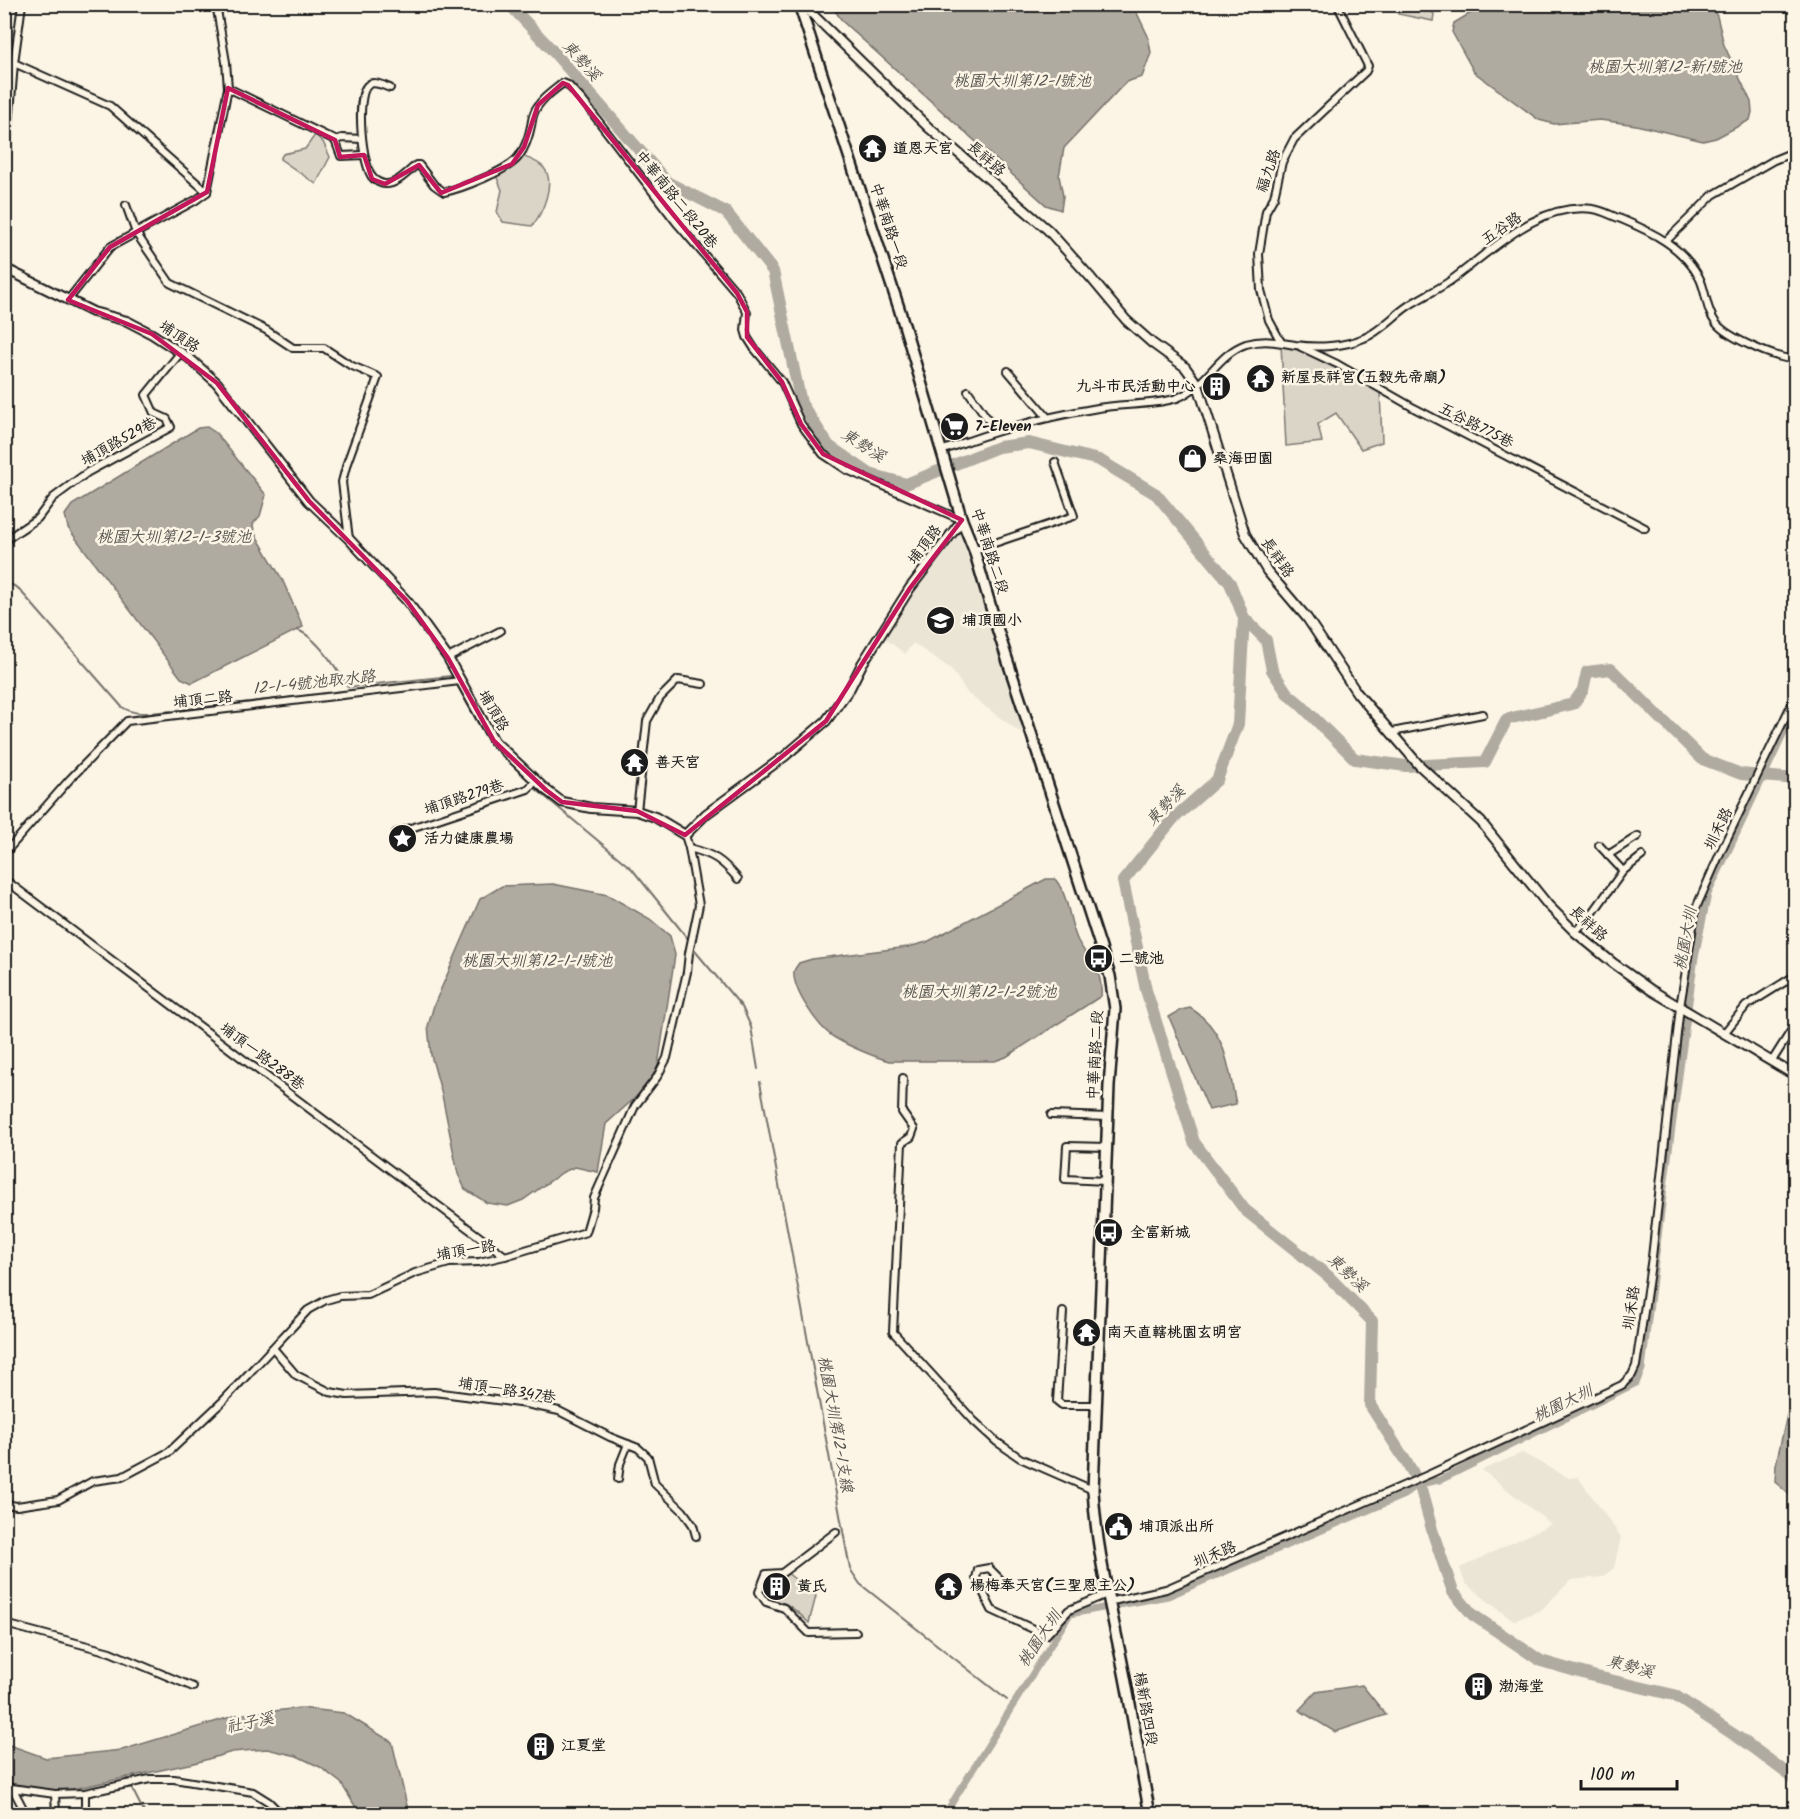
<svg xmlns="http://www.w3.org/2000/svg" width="1800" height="1819" font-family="Kalam,'LXGW WenKai TC',sans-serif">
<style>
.built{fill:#ebe5d6}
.green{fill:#dbd5c8;stroke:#7c7872;stroke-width:1.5}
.water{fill:#b0aba1;stroke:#75726c;stroke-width:1.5}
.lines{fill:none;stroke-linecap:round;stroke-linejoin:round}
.stream{stroke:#75726c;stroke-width:2}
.canal{stroke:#b0aba1;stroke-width:7}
.river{stroke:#b0aba1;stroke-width:12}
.minor-casing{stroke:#1c1c1c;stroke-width:10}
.tertiary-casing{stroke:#1c1c1c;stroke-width:12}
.secondary-casing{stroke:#1c1c1c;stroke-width:14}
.minor{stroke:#fcf5e5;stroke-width:6}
.tertiary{stroke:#fcf5e5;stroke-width:8}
.secondary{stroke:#fcf5e5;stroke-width:9}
.marked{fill:none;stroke:#c2185b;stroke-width:4.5;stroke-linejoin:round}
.labels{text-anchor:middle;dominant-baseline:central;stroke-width:5;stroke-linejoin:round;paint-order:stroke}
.poi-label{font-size:15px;font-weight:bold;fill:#1c1c1c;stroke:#fcf5e5;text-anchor:start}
.street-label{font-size:15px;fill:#1c1c1c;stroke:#fcf5e5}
.water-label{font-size:16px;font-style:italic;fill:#575551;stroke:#fcf5e5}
</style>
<rect width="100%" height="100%" fill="#fcf5e5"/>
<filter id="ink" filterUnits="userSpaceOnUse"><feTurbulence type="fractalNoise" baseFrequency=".0167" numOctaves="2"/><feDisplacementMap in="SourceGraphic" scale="12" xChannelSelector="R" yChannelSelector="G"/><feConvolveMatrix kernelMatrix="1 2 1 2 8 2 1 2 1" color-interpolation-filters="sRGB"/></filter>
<g filter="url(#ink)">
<g class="built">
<path d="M959,528L983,606L1025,736L968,694L951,669L913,643L905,654L883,637Z"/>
<path d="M1522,1453L1569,1478L1578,1477L1621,1537L1614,1568L1602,1577L1571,1580L1541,1610L1513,1621L1465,1583L1460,1568L1551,1524L1482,1470Z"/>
</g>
<g class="green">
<path d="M1399,5H1423L1434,14L1433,21L1398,14Z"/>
<path d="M315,135L323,142L330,157L316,184L280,159L283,154L305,149Z"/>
<path d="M519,155C527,158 538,161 544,168C556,183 542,214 532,226L503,222L497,212L502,190L495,173Z"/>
<path d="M1281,344L1303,352L1380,390L1382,442L1361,449L1336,413L1318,424L1322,442L1286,446Z"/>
<path d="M786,1572L816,1596L809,1623C802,1616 795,1609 786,1604C778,1600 770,1601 764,1594V1586L771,1575Z"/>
</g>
<g class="water">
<path d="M831,5H1133L1148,36L1151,53L1142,77L1126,82L1064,148L1059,176L1063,196L1061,210L1046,205L843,22Z"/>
<path d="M1484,5H1710L1717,16L1724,45L1751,102L1752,112L1750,120L1716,138L1703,141L1636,125L1600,120L1554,124L1539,120L1474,72L1452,32L1454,23Z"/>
<path d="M207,427L216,433L266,495L260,516L253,524L254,532L282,579L303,627L192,683L181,678L68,528L65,515L72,505L198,428Z"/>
<path d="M1046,879H1055C1070,897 1068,921 1078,941C1089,961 1103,969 1101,996L1006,1057L995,1061H889C872,1056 846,1045 832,1036C818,1026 792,990 794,971C795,968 797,966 799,963L812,959L908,947L927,942Z"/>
<path d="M553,884L608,895L650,919L670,936L675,955L657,1072L636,1097L606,1124L598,1172L575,1167L563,1172L523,1200L508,1206L487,1203L465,1189L458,1174L442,1095L431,1055L428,1026L434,1005L480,899L502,886Z"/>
<path d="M1190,1008C1227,1030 1228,1067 1236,1104L1209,1110L1169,1017L1181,1010Z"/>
<path d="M1795,1379L1796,1492L1791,1496L1775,1482L1776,1464Z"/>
<path d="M1362,1685L1386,1715L1335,1732L1299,1710L1316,1692Z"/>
<path d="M300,1708L344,1713L392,1742L409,1814H360L341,1783L320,1767L297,1756L267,1749L232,1752L198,1762L64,1791L13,1786L5,1784L4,1743L46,1758L122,1750L237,1715Z"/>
</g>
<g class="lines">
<g class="stream">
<path d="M4,581L18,588L122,707C137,717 154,712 171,711"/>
<path d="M297,630C316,636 338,670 348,687L451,676L453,679"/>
<path d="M458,687L489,743L530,782"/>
<path d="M177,710L385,687"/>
<path d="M536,789L632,869L689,940"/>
<path d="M695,951L742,1007L751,1027L758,1069"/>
<path d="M760,1082L850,1569L860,1584L1007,1700"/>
<path d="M1791,1503L1796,1499"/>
<path d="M1011,1703L1013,1704"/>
<path d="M126,1777L145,1814"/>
</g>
<path class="canal" d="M945,1814L1070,1614L1168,1596L1404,1495C1414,1485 1426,1482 1440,1480L1636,1383L1642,1369L1664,1187L1695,957L1708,894L1796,708"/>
<g class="river">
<path d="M509,4L553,51L667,182L726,212L773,271L801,403L829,446L870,474L906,484L998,447L1029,443L1099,460L1156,494L1230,583L1244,618L1238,724L1217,780L1173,819L1123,881L1146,990L1194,1142L1245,1210L1328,1276L1372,1321L1370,1405L1412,1471L1421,1490L1433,1533L1453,1592L1473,1615L1541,1661L1593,1676L1674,1695L1745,1742L1796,1780"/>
<path d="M1244,618L1266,640L1272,670L1287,693L1300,704L1355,759L1406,766L1485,762L1507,719L1573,704L1583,690L1587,672L1611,669L1702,759L1741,774L1796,779"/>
</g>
<defs>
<g id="minor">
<path d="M4,57L14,63L110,106L207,192"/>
<path d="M228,88L335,140L342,138L362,139"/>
<path d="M390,88C384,86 374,80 368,85C355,95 362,167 373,178C375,181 382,184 385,184C396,185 408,172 416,165H419L434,185L444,192C460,189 510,170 519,156C525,148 529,136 531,126C532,122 532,117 534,113C539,100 553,91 563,83L568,85L583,101L676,222L737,293L747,312L745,330L747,337L754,348L782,382L801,424L823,454L847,470L962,520"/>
<path d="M335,140L341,156L364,155"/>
<path d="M4,189L14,63L22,4"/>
<path d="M126,205L136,233L170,283L266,330L293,348H324L350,365L378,377L347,463L342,482L349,539"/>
<path d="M1666,241L1713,195L1774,160L1796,151"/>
<path d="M68,300L110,247L196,200L207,192L228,88L226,62L216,4"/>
<path d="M1281,342L1269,320L1261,290L1259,254L1266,211L1274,197L1282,162L1294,139L1366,71L1368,66L1337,4"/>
<path d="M1301,347L1337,364L1414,408L1645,528"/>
<path d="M1008,371L1048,418"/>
<path d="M968,391L996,431"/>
<path d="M941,451C992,431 1044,417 1098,408C1120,404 1158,405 1177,398C1206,387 1217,354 1246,344C1264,339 1278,342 1295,345C1317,348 1344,347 1364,338C1380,332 1393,316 1408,306C1422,297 1437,290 1450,281C1492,251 1537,202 1593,209C1602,210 1612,216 1621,219C1652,232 1682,246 1699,277C1707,292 1705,309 1716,323C1727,337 1777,360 1796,359"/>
<path d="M4,541L38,518L53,498L88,472L171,427L167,419L154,413L146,395L181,352"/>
<path d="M974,550L1074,516L1055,462"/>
<path d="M448,658L500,631"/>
<path d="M1392,732L1483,714"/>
<path d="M637,811L647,721L660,698L678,680L703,684"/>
<path d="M396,833L528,789L536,781"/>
<path d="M1599,845L1623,871"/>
<path d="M689,848C713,854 722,860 738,879"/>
<path d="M4,854L70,779L127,721L460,681"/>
<path d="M1608,855L1638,836"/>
<path d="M4,879L505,1256"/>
<path d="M1575,932L1592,914L1623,871L1642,856"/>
<path d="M1725,1032L1746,1006L1796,975"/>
<path d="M1772,1061L1796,1023"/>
<path d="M903,1078L902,1112L914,1129L911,1137L902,1143L893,1332L974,1421L997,1442L1020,1458L1093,1490"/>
<path d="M1051,1115L1108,1117"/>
<path d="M1106,1181L1065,1179L1067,1146L1107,1147"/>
<path d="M1063,1312L1057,1401L1062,1405H1096"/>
<path d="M273,1348L296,1375L330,1392L347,1395L434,1392L526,1404L559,1411L610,1437L638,1448L648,1457L655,1484L683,1511L693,1525L696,1536"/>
<path d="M618,1479L620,1464L628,1444"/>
<path d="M4,1504L17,1506L58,1500L93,1481L122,1477L169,1452L222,1402L308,1310L326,1300L340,1296L368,1295L415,1273L449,1263L479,1262L505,1256L586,1232L593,1208L594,1198L635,1106L657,1077L667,1058L687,972L689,953L699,905L689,848L685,835"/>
<path d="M836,1532L782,1573L766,1574L759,1592L766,1602L784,1608L809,1633L856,1632"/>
<path d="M1006,1585L989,1568L978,1570L976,1578L992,1610L1046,1635L1069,1610L1107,1594"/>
<path d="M1108,1602L1166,1589L1430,1474L1622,1385L1632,1375L1636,1366L1652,1257L1680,1007L1696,908L1722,849L1796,695"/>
<path d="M9,1625L110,1652L193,1687"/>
<path d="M4,1787L55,1794L85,1793L150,1779H174L253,1792L269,1802L281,1814"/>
<path d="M13,1789L26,1814"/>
<path d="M55,1794L56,1814"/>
<path d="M85,1814V1793"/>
</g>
<g id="tertiary">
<path d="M802,4L928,127L1048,230L1091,278L1126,320L1152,343L1185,367L1198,385L1245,534L1267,571L1307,618L1357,693L1419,765L1481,822L1548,905L1575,932L1613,963L1651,990L1796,1076"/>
<path d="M4,268L93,312L127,321L152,334L189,358L217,383L309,501L349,539L407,601L448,658L494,741L546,790L562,802L591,808L637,811L655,817L685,835L706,814L785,756L826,721L850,688L862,664L910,588L962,520"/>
</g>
<path id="secondary" d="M799,4L899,308L962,520L974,550L997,628L1110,976L1115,1009L1109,1086L1093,1490C1096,1544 1108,1596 1119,1648C1131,1703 1139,1759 1150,1814"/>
</defs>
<use href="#minor" class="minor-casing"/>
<use href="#tertiary" class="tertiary-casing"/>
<use href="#secondary" class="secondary-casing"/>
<use href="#minor" class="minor"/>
<use href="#tertiary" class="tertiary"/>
<use href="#secondary" class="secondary"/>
</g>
</g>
<path class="marked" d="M563,83L568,85L737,293L747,312V337L782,382L801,424L823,454L962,520L910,588L826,721L685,835L637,811L562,802L546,790L494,741L448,658L407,601L309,501L217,383L152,334L68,300L110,247L207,192L228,88L335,140L340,157L364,155L372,179L385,184L419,165L441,193L512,164L524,147L538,105Z"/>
<defs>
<symbol id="temple-disc" viewBox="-11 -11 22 22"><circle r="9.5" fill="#1c1c1c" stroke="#fcf5e5"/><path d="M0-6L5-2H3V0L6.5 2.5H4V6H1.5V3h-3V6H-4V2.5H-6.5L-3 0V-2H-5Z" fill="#fff"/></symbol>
<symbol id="building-disc" viewBox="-11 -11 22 22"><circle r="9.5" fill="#1c1c1c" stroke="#fcf5e5"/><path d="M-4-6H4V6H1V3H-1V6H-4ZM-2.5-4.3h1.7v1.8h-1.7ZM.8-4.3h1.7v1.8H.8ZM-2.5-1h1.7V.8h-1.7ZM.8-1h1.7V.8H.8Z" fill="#fff"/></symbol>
<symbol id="supermarket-disc" viewBox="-11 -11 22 22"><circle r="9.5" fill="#1c1c1c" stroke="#fcf5e5"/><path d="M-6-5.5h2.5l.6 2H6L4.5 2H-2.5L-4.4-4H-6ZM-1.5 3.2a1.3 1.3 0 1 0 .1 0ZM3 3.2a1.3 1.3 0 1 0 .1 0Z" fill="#fff"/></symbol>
<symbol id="shop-disc" viewBox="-11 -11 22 22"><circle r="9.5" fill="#1c1c1c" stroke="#fcf5e5"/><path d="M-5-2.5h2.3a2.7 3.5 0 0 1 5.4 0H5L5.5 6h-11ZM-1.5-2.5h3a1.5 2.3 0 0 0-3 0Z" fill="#fff"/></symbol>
<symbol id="school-disc" viewBox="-11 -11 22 22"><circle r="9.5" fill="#1c1c1c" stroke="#fcf5e5"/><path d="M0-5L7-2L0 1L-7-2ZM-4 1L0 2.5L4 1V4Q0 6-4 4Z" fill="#fff"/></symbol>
<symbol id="sight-disc" viewBox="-11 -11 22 22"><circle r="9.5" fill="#1c1c1c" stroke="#fcf5e5"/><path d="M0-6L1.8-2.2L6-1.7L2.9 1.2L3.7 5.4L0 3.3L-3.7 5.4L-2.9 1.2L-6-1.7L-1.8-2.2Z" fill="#fff"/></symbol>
<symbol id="bus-disc" viewBox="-11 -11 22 22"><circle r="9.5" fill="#1c1c1c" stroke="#fcf5e5"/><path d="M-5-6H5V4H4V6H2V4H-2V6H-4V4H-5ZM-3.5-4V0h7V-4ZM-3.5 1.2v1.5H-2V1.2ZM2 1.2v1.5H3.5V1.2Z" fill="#fff"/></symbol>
<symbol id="civic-disc" viewBox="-11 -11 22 22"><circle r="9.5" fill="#1c1c1c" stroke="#fcf5e5"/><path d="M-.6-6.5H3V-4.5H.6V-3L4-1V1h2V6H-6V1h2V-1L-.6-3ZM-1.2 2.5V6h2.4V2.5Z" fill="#fff"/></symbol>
</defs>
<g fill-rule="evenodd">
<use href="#temple-disc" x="856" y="132" width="33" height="33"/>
<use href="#temple-disc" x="1244" y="362" width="33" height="33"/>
<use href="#building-disc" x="1200" y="370" width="33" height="33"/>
<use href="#supermarket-disc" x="938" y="410" width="33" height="33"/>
<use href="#shop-disc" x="1176" y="442" width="33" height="33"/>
<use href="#school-disc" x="924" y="604" width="33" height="33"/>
<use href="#temple-disc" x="618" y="746" width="33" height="33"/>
<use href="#sight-disc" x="386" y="822" width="33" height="33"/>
<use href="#bus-disc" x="1082" y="942" width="33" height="33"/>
<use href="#bus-disc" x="1092" y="1216" width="33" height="33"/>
<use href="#temple-disc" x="1070" y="1316" width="33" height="33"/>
<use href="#civic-disc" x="1102" y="1510" width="33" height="33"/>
<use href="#temple-disc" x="932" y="1570" width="33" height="33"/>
<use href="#building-disc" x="760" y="1570" width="33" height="33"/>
<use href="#building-disc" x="1462" y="1670" width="33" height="33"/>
<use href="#building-disc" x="524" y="1730" width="33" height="33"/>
</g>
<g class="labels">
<g class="poi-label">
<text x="893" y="149">道恩天宮</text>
<text x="1281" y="378">新屋長祥宮(五穀先帝廟)</text>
<text x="1196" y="387" text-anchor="end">九斗市民活動中心</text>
<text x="975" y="427">7-Eleven</text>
<text x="1213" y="459">桑海田園</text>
<text x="962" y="621">埔頂國小</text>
<text x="655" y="763">善天宮</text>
<text x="424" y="839">活力健康農場</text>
<text x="1119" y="959">二號池</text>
<text x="1130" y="1233">全富新城</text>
<text x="1107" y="1333">南天直轄桃園玄明宮</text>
<text x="1139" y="1527">埔頂派出所</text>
<text x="970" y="1586">楊梅奉天宮(三聖恩主公)</text>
<text x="797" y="1587">黃氏</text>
<text x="1499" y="1687">渤海堂</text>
<text x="561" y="1746">江夏堂</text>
</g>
<g class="street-label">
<text transform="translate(986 159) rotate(41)">長祥路</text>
<text transform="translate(1269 171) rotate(-71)">福九路</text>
<text transform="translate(676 200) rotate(51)">中華南路二段20巷</text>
<text transform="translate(888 226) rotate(72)">中華南路一段</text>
<text transform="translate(1502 229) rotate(-35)">五谷路</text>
<text transform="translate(179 337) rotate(34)">埔頂路</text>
<text transform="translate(1476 426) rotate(27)">五谷路775巷</text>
<text transform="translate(119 442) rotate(-29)">埔頂路529巷</text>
<text transform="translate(925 545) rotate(-53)">埔頂路</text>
<text transform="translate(989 551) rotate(72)">中華南路二段</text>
<text transform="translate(1277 558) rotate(55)">長祥路</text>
<text transform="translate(203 700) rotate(-6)">埔頂二路</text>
<text transform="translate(493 711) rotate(60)">埔頂路</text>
<text transform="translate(464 798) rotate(-18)">埔頂路279巷</text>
<text transform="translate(1719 829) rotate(-64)">圳禾路</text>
<text transform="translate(1588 924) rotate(42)">長祥路</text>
<text transform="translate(1096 1055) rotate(-87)">中華南路二段</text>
<text transform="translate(262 1057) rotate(37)">埔頂一路288巷</text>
<text transform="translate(466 1251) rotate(-9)">埔頂一路</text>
<text transform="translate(1632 1308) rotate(-82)">圳禾路</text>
<text transform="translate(507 1391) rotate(9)">埔頂一路347巷</text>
<text transform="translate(1215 1555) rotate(-23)">圳禾路</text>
<text transform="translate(1145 1709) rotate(80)">楊新路四段</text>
</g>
<g class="water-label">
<text transform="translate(581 61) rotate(48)">東勢溪</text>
<text x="1665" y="67">桃園大圳第12-新1號池</text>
<text x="1022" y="81">桃園大圳第12-1號池</text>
<text transform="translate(863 446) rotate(32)">東勢溪</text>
<text x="174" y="537">桃園大圳第12-1-3號池</text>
<text transform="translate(314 683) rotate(-6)">12-1-4號池取水路</text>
<text transform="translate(1166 806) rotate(-46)">東勢溪</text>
<text transform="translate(1686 939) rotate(-80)">桃園大圳</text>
<text x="537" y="961">桃園大圳第12-1-1號池</text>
<text x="979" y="992">桃園大圳第12-1-2號池</text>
<text transform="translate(1347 1273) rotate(43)">東勢溪</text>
<text transform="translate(1563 1404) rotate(-26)">桃園大圳</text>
<text transform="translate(835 1424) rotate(80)">桃園大圳第12-1支線</text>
<text transform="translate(1040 1639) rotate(-56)">桃園大圳</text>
<text transform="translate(1630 1667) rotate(15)">東勢溪</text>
<text transform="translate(250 1723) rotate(-12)">社子溪</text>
</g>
</g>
<rect width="1800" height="1819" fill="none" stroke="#fcf5e5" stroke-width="24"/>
<rect x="12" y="12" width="1776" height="1795" fill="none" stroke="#1c1c1c" stroke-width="2" filter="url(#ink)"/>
<path d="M1581 1780v9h96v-9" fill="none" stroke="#1c1c1c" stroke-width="3"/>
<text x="1590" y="1780" font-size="18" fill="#1c1c1c" stroke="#fcf5e5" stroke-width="4.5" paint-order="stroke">100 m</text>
</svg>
